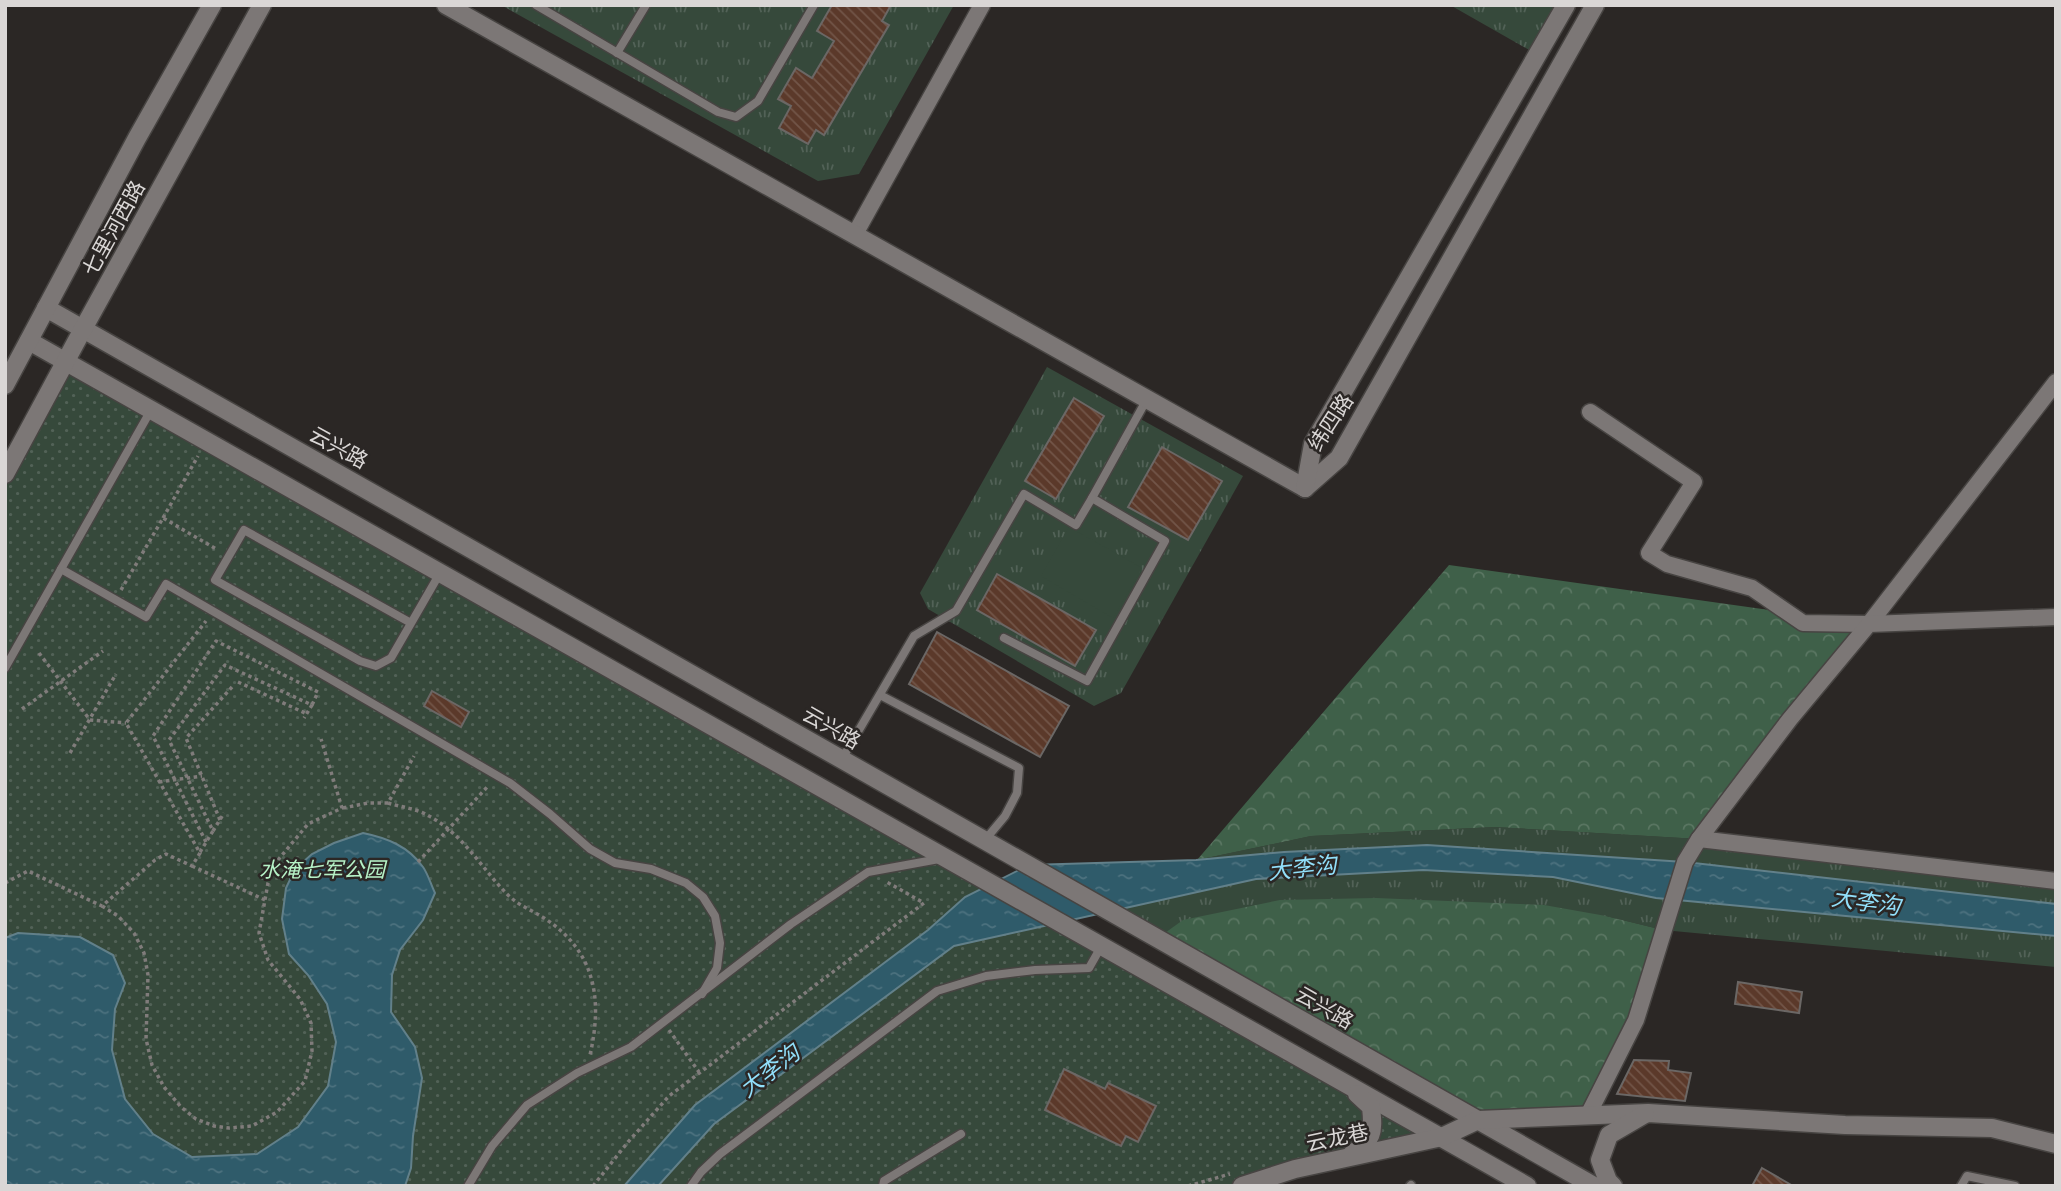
<svg xmlns="http://www.w3.org/2000/svg" width="2061" height="1191" font-family="'IBM Plex Serif','Noto Sans SC',serif">
<style>
.grass{fill:url(#grass-tufts)}
.forest{fill:url(#forest-crowns)}
.park{fill:url(#park-dots)}
.garden{fill:#36493b}
.water{fill:url(#water-ripples);stroke:#62808a;stroke-width:2}
.building{fill:url(#building-back-hatch);stroke:#6b6765;stroke-width:2}
.lines{fill:none;stroke-linecap:round;stroke-linejoin:round}
.service-casing{stroke:#474442;stroke-width:11}
.minor-casing{stroke:#474442;stroke-width:19}
.tertiary-casing{stroke:#474442;stroke-width:21}
.path{stroke:#807c7b;stroke-width:3.5;stroke-dasharray:3.5 3.5;stroke-linecap:butt}
.service{stroke:#7c7776;stroke-width:8}
.minor{stroke:#7c7776;stroke-width:16}
.tertiary{stroke:#7c7776;stroke-width:18}
.labels{text-anchor:middle;dominant-baseline:central;stroke-width:5;stroke-linejoin:round;paint-order:stroke}
.street-label{font-size:21px;fill:#dad7d6;stroke:#2b2725}
.park-label{font-size:21px;font-style:italic;fill:#b6f2c7;stroke:#2b2725}
.water-label{font-size:23px;font-style:italic;fill:#91dffa;stroke:#2b2725}
</style>
<defs>
<pattern id="grass-tufts" width="24" height="20" patternUnits="userSpaceOnUse" patternTransform="scale(1.75)"><rect width="24" height="20" fill="#36493b"/><path d="M3 7l-1-3M5 7V3M7 7l1-3M15 17l-1-3M17 17v-4M19 17l1-3" fill="none" stroke="#526257"/></pattern>
<pattern id="forest-crowns" width="20" height="18" patternUnits="userSpaceOnUse" patternTransform="scale(1.75)"><rect width="20" height="18" fill="#3f6049"/><path d="M2 6a3 3 0 1 1 6 0M12 15a3 3 0 1 1 6 0" fill="none" stroke="#5a7662"/></pattern>
<pattern id="park-dots" width="8" height="8" patternUnits="userSpaceOnUse" patternTransform="scale(1.75)"><rect width="8" height="8" fill="#36493b"/><path d="M2 2h.1M6 6h.1" fill="none" stroke="#526257" stroke-width="1.8" stroke-linecap="round"/></pattern>
<pattern id="water-ripples" width="26" height="14" patternUnits="userSpaceOnUse" patternTransform="scale(1.75)"><rect width="26" height="14" fill="#2f5b6a"/><path d="M2 4q2-2 4 0t4 0M15 11q2-2 4 0t4 0" fill="none" stroke="#4d727f"/></pattern>
<pattern id="building-back-hatch" width="6" height="6" patternUnits="userSpaceOnUse" patternTransform="scale(1.75)"><rect width="6" height="6" fill="#5b392a"/><path d="M-1 5l2 2M0 0l6 6M5-1l2 2" fill="none" stroke="#725548"/></pattern>
</defs>
<rect width="100%" height="100%" fill="#2b2725"/>
<g class="grass">
<path d="M501,5H954L859,174L818,181Z"/>
<path d="M1450,5H1566L1538,55Z"/>
<path d="M1047,367L1243,476L1121,693L1094,706L928,609L920,593Z"/>
<path d="M1495,827L1699,839L2056,883V967L1663,930L1606,916L1158,938L1029,865L1197,860L1311,836Z"/>
</g>
<g class="forest">
<path d="M1449,565L1869,624L1699,839L1495,827L1311,836L1197,860Z"/>
<path d="M1376,898L1544,905L1606,916L1663,930L1636,1020L1588,1115L1478,1120L1158,938L1183,920L1280,900Z"/>
</g>
<path class="park" d="M65,362L1442,1137L1242,1186H5V474Z"/>
<path class="garden" d="M1069,527L1142,568L1113,618L1041,576Z"/>
<g class="water">
<path d="M363,833C387,838 408,846 423,867C428,874 431,885 435,893L423,920L400,950L392,975L391,1012L415,1047L422,1078L413,1136L411,1168L405,1186H5V938L18,933L80,937L113,955L125,983L115,1009L112,1050L125,1099L153,1134L192,1157L257,1154L298,1127L328,1086L336,1042L327,1004L308,975L289,954L282,919L286,888L295,869L312,854L334,843Z"/>
<path d="M1427,845L1685,862L2056,904V936L1656,898L1553,877L1423,870L1256,879L954,946L714,1124L658,1186H624L695,1105L928,930L965,897L1029,865L1196,860L1284,852Z"/>
</g>
<g class="building">
<path d="M832,5H891L882,21L889,25L824,135L816,130L808,144L779,128L791,106L778,99L796,68L812,78L834,41L817,31Z"/>
<path d="M1074,398L1104,416L1056,499L1025,481Z"/>
<path d="M1162,447L1222,481L1188,540L1128,507Z"/>
<path d="M997,574L1096,630L1075,666L977,610Z"/>
<path d="M937,632L1069,706L1040,757L909,684Z"/>
<path d="M432,691L469,712L461,727L424,706Z"/>
<path d="M1738,982L1802,992L1799,1013L1735,1004Z"/>
<path d="M1634,1060L1669,1061L1668,1070L1691,1073L1685,1101L1617,1094Z"/>
<path d="M1064,1069L1105,1089L1108,1083L1156,1106L1138,1142L1126,1136L1121,1146L1045,1110Z"/>
<path d="M1762,1168L1793,1186H1752Z"/>
</g>
<g class="lines">
<defs>
<g id="service">
<path d="M536,5L718,112L736,117L758,101L814,5"/>
<path d="M617,53L646,5"/>
<path d="M61,569L146,617L166,584L510,783L550,814L590,849L615,863L651,869L686,883L703,897L715,916L720,943L717,968L702,994"/>
<path d="M411,623L244,530L215,580L360,661L376,666L391,658L440,573"/>
<path d="M1004,638L1087,681L1165,541L1092,498L1147,399"/>
<path d="M5,668L151,410"/>
<path d="M880,695L1019,768L1017,793L1005,816L985,840"/>
<path d="M842,759L914,636L956,611L1024,494L1076,525L1092,498"/>
<path d="M468,1186L492,1146L527,1105L577,1073L631,1047L791,924L868,872L939,859"/>
<path d="M691,1186L701,1172L720,1154L937,991L986,976L1035,970L1089,968L1102,945"/>
<path d="M883,1186L884,1181L961,1134"/>
<path d="M1410,1186L1411,1185"/>
<path d="M1961,1186L1967,1176L2015,1186"/>
</g>
<g id="minor">
<path d="M855,234L982,5"/>
<path d="M1590,412L1694,482L1649,553L1667,564L1752,588L1803,623L1869,624L2056,382"/>
<path d="M1699,839L2056,881"/>
<path d="M1588,1115L1636,1020L1685,862L1699,839L1790,719L1869,624L2056,617"/>
</g>
<g id="tertiary">
<path d="M446,5L1305,488"/>
<path d="M46,308L1594,1186"/>
<path d="M29,341L1527,1186"/>
<path d="M5,385L137,138L212,5"/>
<path d="M5,474L83,329L262,5"/>
<path d="M1305,488L1339,458L1595,5"/>
<path d="M1305,488L1313,444L1566,5"/>
<path d="M1351,1155C1373,1139 1374,1134 1371,1107L1357,1094"/>
<path d="M1242,1186L1295,1169L1442,1137L1478,1120L1648,1113L1845,1125L1992,1128L2056,1144"/>
<path d="M1613,1186L1608,1181L1600,1160L1609,1135L1645,1114"/>
</g>
</defs>
<use href="#service" class="service-casing"/>
<use href="#minor" class="minor-casing"/>
<use href="#tertiary" class="tertiary-casing"/>
<g class="path">
<path d="M163,518L198,456"/>
<path d="M121,590L163,518L218,550"/>
<path d="M39,653L90,720L126,723"/>
<path d="M238,682L307,714"/>
<path d="M22,709L103,651"/>
<path d="M70,753L116,674"/>
<path d="M159,782L202,776"/>
<path d="M388,803C401,807 418,809 429,816C463,834 482,869 508,895C519,906 532,910 544,918C595,951 603,998 590,1055"/>
<path d="M343,808L368,803H388L414,756"/>
<path d="M220,820L186,738L232,687"/>
<path d="M213,831L224,813"/>
<path d="M206,842L153,736L216,641L318,692L312,705"/>
<path d="M200,852L213,831L169,740L219,673L225,665L312,705L304,718"/>
<path d="M418,862L489,785"/>
<path d="M192,866L265,900"/>
<path d="M5,883L28,871L102,906L155,860L166,854L192,866L200,853L126,723L206,621"/>
<path d="M102,906L118,916L134,933L144,953L148,975L146,1039L152,1065L164,1087L181,1107L196,1119L214,1126L229,1128L252,1126L277,1112L305,1081L312,1051L311,1023L300,999L268,960L259,933L268,883L278,860L308,824L342,808L321,739"/>
<path d="M669,1030L699,1072"/>
<path d="M593,1186L628,1142L669,1096L924,903L885,881"/>
<path d="M1188,1186L1230,1174"/>
</g>
<use href="#service" class="service"/>
<use href="#minor" class="minor"/>
<use href="#tertiary" class="tertiary"/>
</g>
<g class="labels">
<g class="street-label">
<text transform="translate(113 228) rotate(-61)">七里河西路</text>
<text transform="translate(1330 422) rotate(-57)">纬四路</text>
<text transform="translate(339 447) rotate(29)">云兴路</text>
<text transform="translate(832 727) rotate(30)">云兴路</text>
<text transform="translate(1325 1007) rotate(30)">云兴路</text>
<text transform="translate(1337 1137) rotate(-12)">云龙巷</text>
</g>
<g class="park-label">
<text x="322" y="869">水淹七军公园</text>
</g>
<g class="water-label">
<text transform="translate(1302 867) rotate(-6)">大李沟</text>
<text transform="translate(1866 901) rotate(8)">大李沟</text>
<text transform="translate(769 1070) rotate(-38)">大李沟</text>
</g>
</g>
<rect width="2061" height="1191" fill="none" stroke="#dad7d6" stroke-width="14"/>
</svg>
